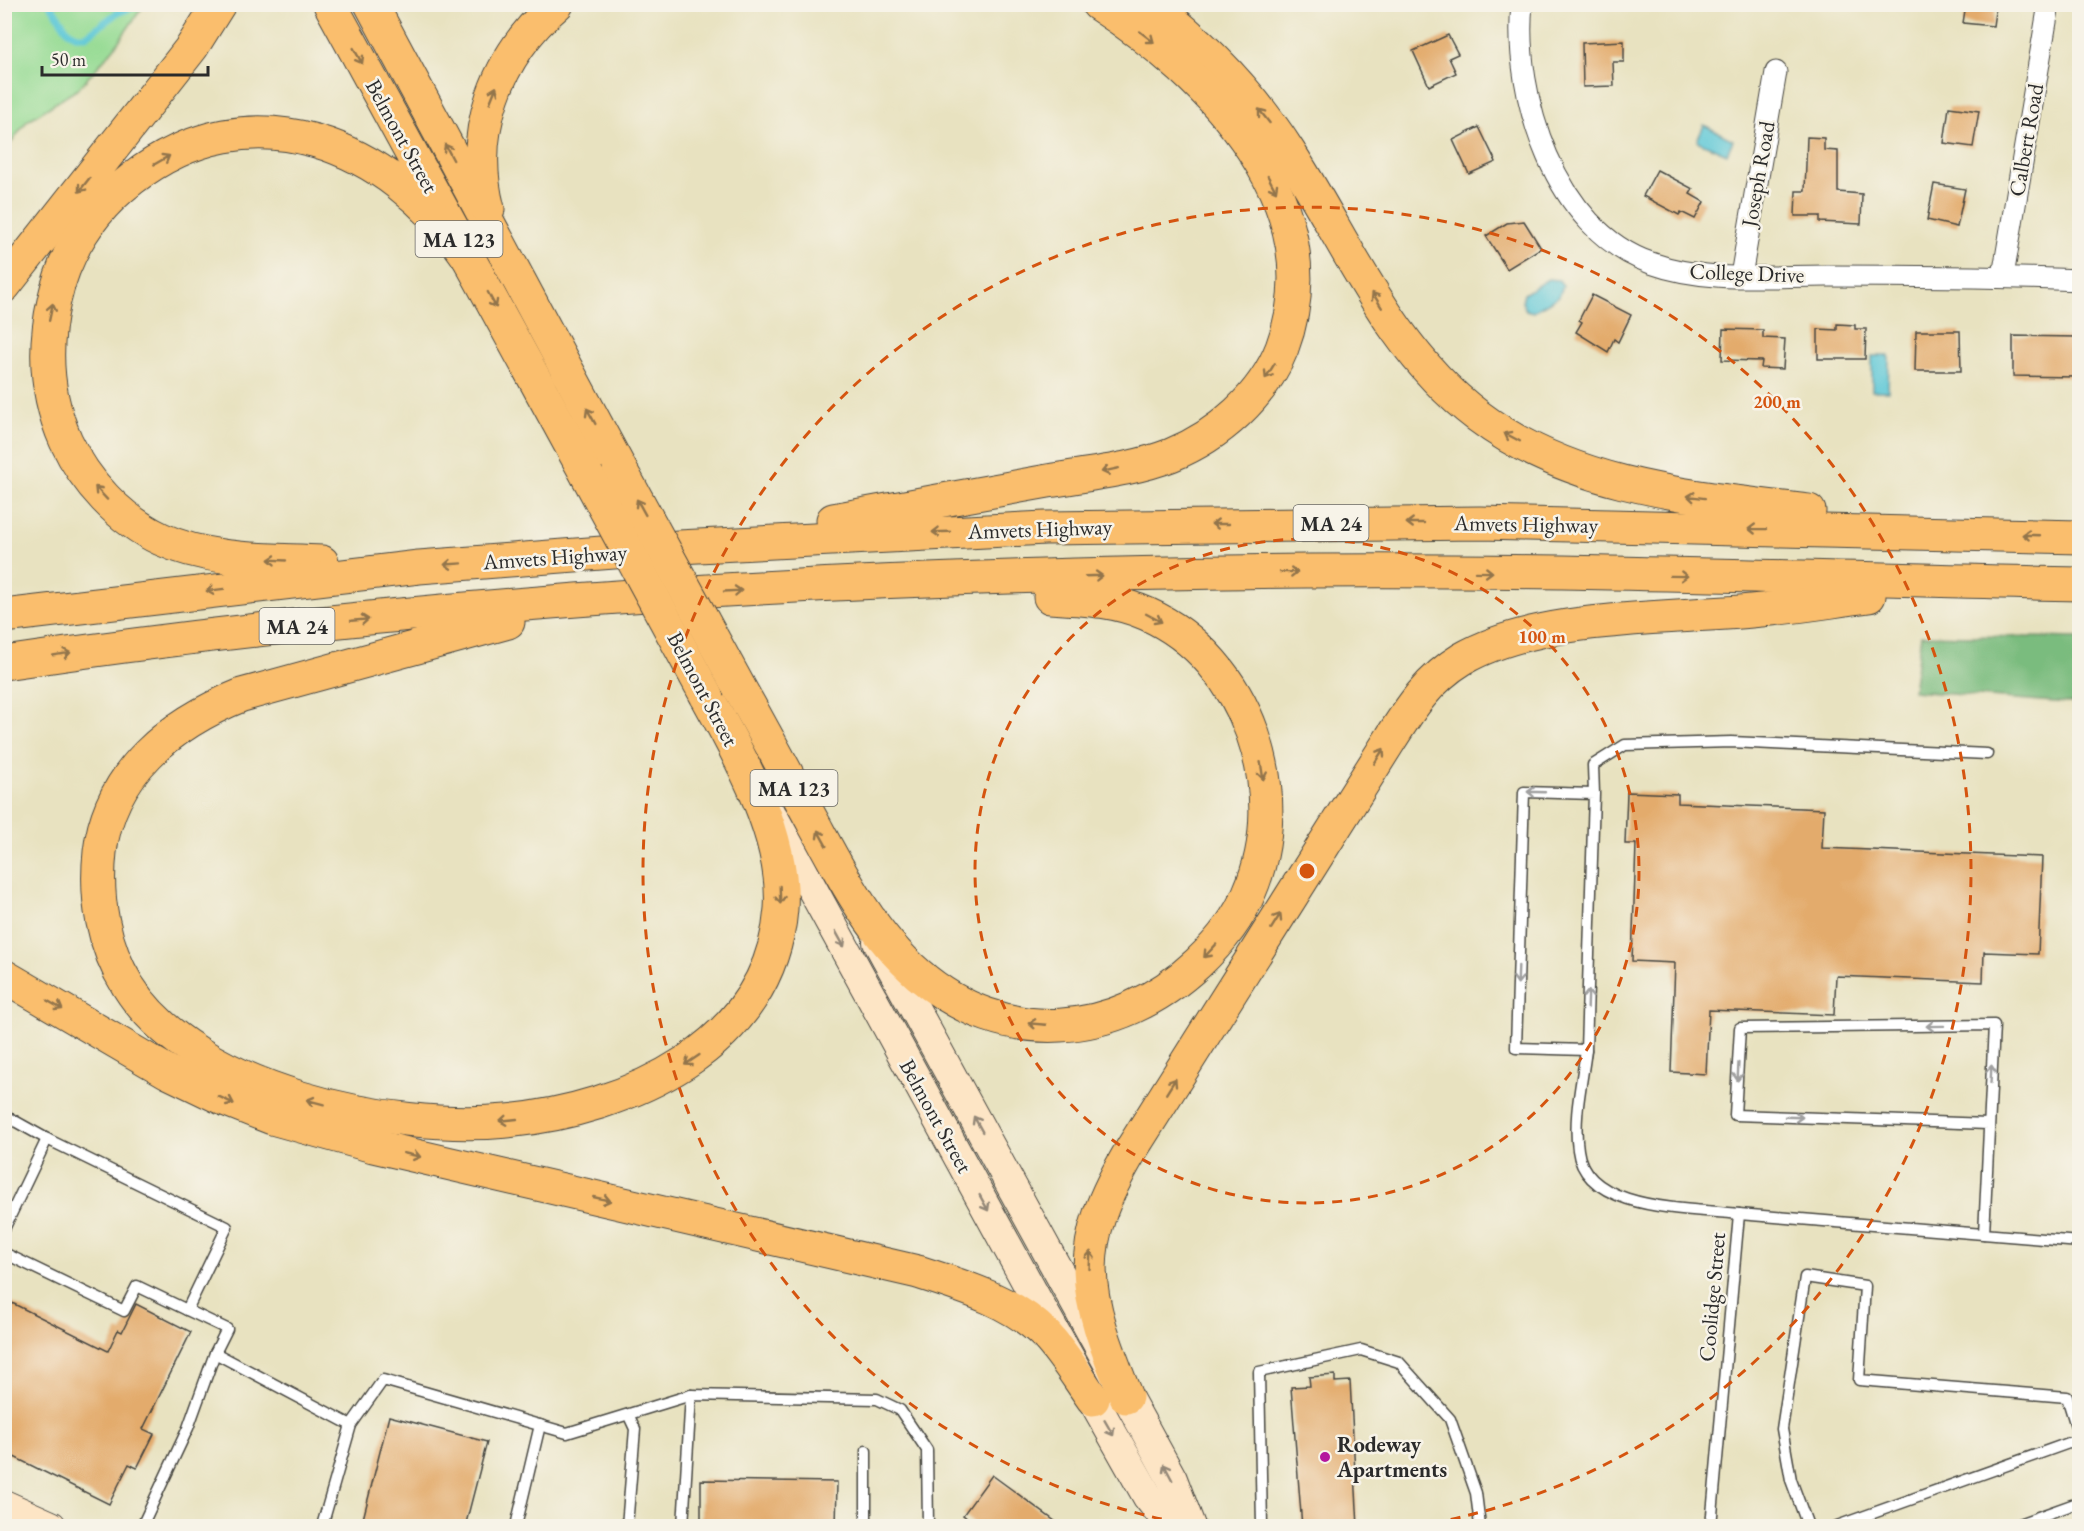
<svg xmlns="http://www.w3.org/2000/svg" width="2084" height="1531" font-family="'EB Garamond',serif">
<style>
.green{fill:#98dc95;stroke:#628460;stroke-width:1.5}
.forest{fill:#7abc7e;stroke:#527454;stroke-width:1.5}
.water{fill:#5dc8d7;stroke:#447a81;stroke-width:1.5}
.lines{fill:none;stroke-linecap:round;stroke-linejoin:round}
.stream{stroke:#5dc8d7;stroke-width:7}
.building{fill:#e3ab6c}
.lane-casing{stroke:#474641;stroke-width:13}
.street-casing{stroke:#474641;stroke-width:23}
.secondary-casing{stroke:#474641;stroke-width:32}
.highway-casing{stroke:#474641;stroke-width:35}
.lane{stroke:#fff;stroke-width:10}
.street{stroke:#fff;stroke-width:21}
.secondary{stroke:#fde5c5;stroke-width:30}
.highway{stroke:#fabe6d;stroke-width:33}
.highway-bridge-casing{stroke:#474641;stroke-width:35;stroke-linecap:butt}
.highway-bridge{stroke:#fabe6d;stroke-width:33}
.oneway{stroke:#92744c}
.oneway2{stroke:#a0a0a0}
.oneway3{stroke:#948878}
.ring{fill:none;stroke:#d5540f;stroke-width:3;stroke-dasharray:10 8}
.poi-dot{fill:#b5179e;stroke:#f7f3e8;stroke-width:2}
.labels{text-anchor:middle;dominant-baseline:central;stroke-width:5;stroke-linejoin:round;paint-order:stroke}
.shield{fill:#f7f3e8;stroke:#686764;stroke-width:1.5}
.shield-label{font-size:21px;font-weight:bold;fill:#2b2b2b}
.street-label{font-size:22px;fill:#2b2b2b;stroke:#f7f3e8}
.poi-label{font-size:22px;font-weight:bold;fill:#2b2b2b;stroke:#f7f3e8;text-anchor:start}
.centre{fill:#d5540f;stroke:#f7f3e8;stroke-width:3}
.ring-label{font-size:18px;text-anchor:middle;font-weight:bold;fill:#d5540f;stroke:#f7f3e8;stroke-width:5;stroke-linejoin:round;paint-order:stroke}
</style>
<rect width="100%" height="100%" fill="#f7f3e8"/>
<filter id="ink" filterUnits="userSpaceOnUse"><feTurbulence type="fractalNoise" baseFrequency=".0167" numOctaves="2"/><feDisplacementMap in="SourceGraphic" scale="12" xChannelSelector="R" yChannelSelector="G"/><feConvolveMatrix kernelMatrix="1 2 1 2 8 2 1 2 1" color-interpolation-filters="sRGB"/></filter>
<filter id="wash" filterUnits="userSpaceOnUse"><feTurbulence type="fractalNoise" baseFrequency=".008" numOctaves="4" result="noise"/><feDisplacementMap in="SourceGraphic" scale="24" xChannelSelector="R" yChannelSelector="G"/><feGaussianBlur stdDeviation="1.35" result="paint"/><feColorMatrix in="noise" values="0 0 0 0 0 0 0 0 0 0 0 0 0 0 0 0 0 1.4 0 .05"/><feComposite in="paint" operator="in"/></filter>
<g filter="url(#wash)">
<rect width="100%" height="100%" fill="#e8e2c0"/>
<path class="green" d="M5,4L144,5L114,48L78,89L27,121L5,151Z"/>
<path class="forest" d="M1921,635L2079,638V704L1913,691Z"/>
<g class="water">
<path d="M1704,125L1733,140L1727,154L1697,141Z"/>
<path d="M1548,279L1559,280L1563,286L1559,296L1533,312L1526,310L1522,302L1524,294Z"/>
<path d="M1872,356H1889L1888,391H1872Z"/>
</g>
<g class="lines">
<path class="stream" d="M50,4L68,31L77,36H86L117,13L142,4"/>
</g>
<g id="blocks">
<g class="building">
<path d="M1966,4H1996L1993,26L1963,23Z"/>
<path d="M1448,35L1458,54L1449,58L1456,73L1429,86L1413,51Z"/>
<path d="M1624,41V62H1613L1614,86L1583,87L1582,43Z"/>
<path d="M1949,107L1979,111L1973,147L1944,143Z"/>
<path d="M1479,127L1496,162L1469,174L1453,140Z"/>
<path d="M1807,137L1824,138V150L1838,151V192L1862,194L1861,224L1820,222V216H1795L1796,191H1805Z"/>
<path d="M1657,170L1693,189L1690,194L1704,202L1695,219L1681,212L1679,215L1643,196Z"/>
<path d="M1934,184L1965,189L1957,227L1927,220Z"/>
<path d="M1524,221L1541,248L1507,269L1486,236L1507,223Z"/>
<path d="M1592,295L1631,315L1618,342L1614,339L1608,352L1576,332L1582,322L1579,320Z"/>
<path d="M1837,324L1855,325V329H1866L1865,359H1818V329L1837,330Z"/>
<path d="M1723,329L1763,330V338L1785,339L1783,369L1761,368L1762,361L1722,360Z"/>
<path d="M1916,331H1960L1961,371H1915Z"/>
<path d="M2013,336L2079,337V377L2013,376Z"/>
<path d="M1627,792L1678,794V803L1824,809L1822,848L2042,857L2038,954L1984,952L1983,982L1836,976L1834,1015L1709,1010L1706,1074L1671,1072L1675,963L1632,961L1636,844H1625Z"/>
<path d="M4,1299L108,1351L118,1330L122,1332L136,1304L191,1332L143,1429L154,1434L137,1468L129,1464L109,1504L4,1452Z"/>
<path d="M1335,1375V1382L1350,1381L1358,1527H1302L1291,1387L1310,1386L1309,1377Z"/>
<path d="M389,1416L487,1442L465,1527H361Z"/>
<path d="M992,1475L1063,1527H978L963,1515Z"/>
<path d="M701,1480L837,1482L836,1527H701Z"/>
</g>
</g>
</g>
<g filter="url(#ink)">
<use href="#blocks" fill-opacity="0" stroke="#474641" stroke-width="1.5"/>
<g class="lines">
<defs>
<g id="lane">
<path d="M1594,794L1524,792L1516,1048L1586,1050L1594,794L1593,765L1625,745L1731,742L1987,754"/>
<path d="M1586,1050C1582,1083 1573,1117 1578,1150C1585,1212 1691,1208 1739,1214L1711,1526"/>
<path d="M4,1115L47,1139L227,1227L187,1310L227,1329L215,1353"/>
<path d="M1739,1214L2080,1242"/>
<path d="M4,1229L47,1139"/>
<path d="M1984,1234L1994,1025L1740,1028L1735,1115L1988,1124"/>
<path d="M4,1253L124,1311L137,1286L187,1310"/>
<path d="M142,1526L188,1428L215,1353L351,1425"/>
<path d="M322,1526L351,1425L383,1380L567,1433L691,1395L877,1399L900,1410L927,1450L928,1526"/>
<path d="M516,1526L540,1425"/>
<path d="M627,1526L635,1429L629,1416"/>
<path d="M683,1526L691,1395"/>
<path d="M866,1526V1451"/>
<path d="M1262,1526L1259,1372L1361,1350L1399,1362L1450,1419L1476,1493L1480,1526"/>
<path d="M1808,1526L1791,1480L1782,1429L1805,1277L1865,1286L1859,1380L2067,1397L2080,1439"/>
<path d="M1837,1526L2080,1439"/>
<path d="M2013,1526L2080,1502"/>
</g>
<g id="street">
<path d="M1522,4C1513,96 1555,230 1651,263C1706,283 1768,276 1826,276C1911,276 1995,276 2080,280"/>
<path d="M1741,276L1776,72"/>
<path d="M2003,276L2049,4"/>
</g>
<g id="secondary">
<path d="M773,817L1041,1308L1148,1497L1171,1526"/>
<path d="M878,942L1172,1479L1190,1526"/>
<path d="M4,1505L51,1526"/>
</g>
<g id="highway">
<path d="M330,4L587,475"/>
<path d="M371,4L619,467"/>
<path d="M1151,4C1206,46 1252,94 1289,152C1347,242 1390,350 1478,416C1573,488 1695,497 1809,511"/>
<path d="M488,209C468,132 497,55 557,4"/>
<path d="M4,286L192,47L219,4"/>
<path d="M833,520C905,507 976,494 1048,481C1088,474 1133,470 1171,455C1218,436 1263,397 1282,348C1336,204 1210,76 1098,4"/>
<path d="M322,562C269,559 210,562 161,539C120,520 85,482 66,441C46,396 43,349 54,301C65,251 92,210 132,179C252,86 389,144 468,257"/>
<path d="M4,616L419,567L679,547L1045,528L1480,523L2080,537"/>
<path d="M508,622L242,695C172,723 109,772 100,852C95,898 103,946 128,986C194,1092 392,1132 507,1121C628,1109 770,1047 781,909C786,837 740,756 706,695"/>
<path d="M4,663C434,599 872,575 1306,571C1564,569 1822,578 2080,584"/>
<path d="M739,687C765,733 790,780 815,826C843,878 872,934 918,974C1004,1049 1117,1039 1198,963C1219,943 1238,920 1249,893C1293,793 1248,659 1147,614C1116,600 1083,599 1050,597"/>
<path d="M4,976L168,1072L224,1099L272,1118L373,1146L918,1272C962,1286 1013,1301 1046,1335C1064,1354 1078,1378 1093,1399"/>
<path d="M1126,1397C1083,1290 1071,1250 1133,1147L1390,740C1410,708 1429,679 1462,659C1537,615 1665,619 1751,611C1790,608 1830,601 1869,596"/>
</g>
</defs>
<use href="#lane" class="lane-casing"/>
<use href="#street" class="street-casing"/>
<use href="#secondary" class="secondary-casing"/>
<use href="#highway" class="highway-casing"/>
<use href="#lane" class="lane"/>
<use href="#street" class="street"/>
<use href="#secondary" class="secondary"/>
<use href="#highway" class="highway"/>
<defs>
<g id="highway-bridge">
<path d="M619,467L739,687"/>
<path d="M587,475L706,695"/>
</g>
</defs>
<use href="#highway-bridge" class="highway-bridge-casing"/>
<use href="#highway-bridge" class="highway-bridge"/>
</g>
<defs><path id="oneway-shaft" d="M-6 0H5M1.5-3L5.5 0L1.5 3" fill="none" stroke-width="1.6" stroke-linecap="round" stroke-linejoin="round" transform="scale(1.5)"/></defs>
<g class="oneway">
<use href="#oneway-shaft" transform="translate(1147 37) rotate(38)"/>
<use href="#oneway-shaft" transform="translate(358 56) rotate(61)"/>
<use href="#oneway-shaft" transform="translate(493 95) rotate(-68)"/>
<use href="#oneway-shaft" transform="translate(1264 116) rotate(-128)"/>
<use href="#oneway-shaft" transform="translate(449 152) rotate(-118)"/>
<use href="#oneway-shaft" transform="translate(162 160) rotate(-30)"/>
<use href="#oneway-shaft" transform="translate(1272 184) rotate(62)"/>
<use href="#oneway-shaft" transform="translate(84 185) rotate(128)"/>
<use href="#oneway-shaft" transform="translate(492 300) rotate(62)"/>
<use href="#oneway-shaft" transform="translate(1377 300) rotate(-122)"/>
<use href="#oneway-shaft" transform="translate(51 312) rotate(-78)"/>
<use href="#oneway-shaft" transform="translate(1270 371) rotate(122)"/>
<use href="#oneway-shaft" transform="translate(591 416) rotate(-119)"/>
<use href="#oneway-shaft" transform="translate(1512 437) rotate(-152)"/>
<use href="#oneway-shaft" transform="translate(1110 470) rotate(168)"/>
<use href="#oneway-shaft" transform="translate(101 493) rotate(-133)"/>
<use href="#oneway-shaft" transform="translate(1696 497) rotate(-173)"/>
<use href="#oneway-shaft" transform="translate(641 507) rotate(-119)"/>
<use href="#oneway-shaft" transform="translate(1415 523) rotate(180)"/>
<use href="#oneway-shaft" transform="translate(1220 524) rotate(180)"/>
<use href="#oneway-shaft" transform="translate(1757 529) rotate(-179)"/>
<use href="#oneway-shaft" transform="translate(941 532) rotate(178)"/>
<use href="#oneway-shaft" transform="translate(2031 535) rotate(-178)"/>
<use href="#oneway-shaft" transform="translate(277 560) rotate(-177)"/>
<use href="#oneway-shaft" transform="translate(453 564) rotate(176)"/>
<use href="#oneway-shaft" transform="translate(1289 572) rotate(-1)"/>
<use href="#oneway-shaft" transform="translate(1484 572) rotate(1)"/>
<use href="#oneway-shaft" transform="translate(1094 576) rotate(-2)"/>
<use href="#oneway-shaft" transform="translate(1679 576) rotate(1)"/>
<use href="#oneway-shaft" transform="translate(215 590) rotate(173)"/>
<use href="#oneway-shaft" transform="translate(733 591) rotate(-3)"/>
<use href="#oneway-shaft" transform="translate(1154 618) rotate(28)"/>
<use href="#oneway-shaft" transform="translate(360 620) rotate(-5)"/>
<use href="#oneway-shaft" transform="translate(62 654) rotate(-9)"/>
<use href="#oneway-shaft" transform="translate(1379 756) rotate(-58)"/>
<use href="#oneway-shaft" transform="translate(1262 771) rotate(81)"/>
<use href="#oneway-shaft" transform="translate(822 838) rotate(-119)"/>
<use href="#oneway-shaft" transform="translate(780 895) rotate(88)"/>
<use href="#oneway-shaft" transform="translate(1276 921) rotate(-58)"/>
<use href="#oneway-shaft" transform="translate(1210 951) rotate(133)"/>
<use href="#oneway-shaft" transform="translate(55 1005) rotate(30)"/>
<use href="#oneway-shaft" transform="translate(1037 1024) rotate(-175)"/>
<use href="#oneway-shaft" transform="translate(692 1060) rotate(146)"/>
<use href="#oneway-shaft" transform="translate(1171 1086) rotate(-58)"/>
<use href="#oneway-shaft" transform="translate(226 1100) rotate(25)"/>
<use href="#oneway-shaft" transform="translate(315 1102) rotate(-165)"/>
<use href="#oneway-shaft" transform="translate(508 1120) rotate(174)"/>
<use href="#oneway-shaft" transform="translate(412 1155) rotate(13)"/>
<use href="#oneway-shaft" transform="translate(602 1199) rotate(13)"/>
<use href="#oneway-shaft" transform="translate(1090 1260) rotate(-87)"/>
</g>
<g class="oneway2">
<use href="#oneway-shaft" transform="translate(1536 792) rotate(-178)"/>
<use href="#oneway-shaft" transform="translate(1518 975) rotate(92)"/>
<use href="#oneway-shaft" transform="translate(1588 999) rotate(-88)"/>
<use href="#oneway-shaft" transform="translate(1935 1026) rotate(179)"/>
<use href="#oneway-shaft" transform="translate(1738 1072) rotate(93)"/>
<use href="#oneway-shaft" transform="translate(1991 1074) rotate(-87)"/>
<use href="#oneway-shaft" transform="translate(1794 1117) rotate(2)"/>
</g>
<g class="oneway3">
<use href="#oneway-shaft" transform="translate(840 939) rotate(61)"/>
<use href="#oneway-shaft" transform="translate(978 1124) rotate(-119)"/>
<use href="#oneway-shaft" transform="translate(984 1203) rotate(61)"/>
<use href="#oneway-shaft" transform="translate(1109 1428) rotate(60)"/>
<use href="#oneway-shaft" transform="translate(1168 1472) rotate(-118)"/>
</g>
</g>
<g class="ring">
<circle cx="1307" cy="871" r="332"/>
<path d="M1197 1526A664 664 0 1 1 1417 1526"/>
</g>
<circle class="poi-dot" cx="1325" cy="1457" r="6"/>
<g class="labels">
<g class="shield">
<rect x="415.5" y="221" width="87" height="36" rx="4.5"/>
<rect x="1293.5" y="505" width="75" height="36" rx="4.5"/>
<rect x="259.5" y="608" width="75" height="36" rx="4.5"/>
<rect x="750.5" y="770" width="87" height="36" rx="4.5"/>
</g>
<g class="shield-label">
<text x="459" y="239">MA 123</text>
<text x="1331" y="523">MA 24</text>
<text x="297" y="626">MA 24</text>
<text x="794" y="788">MA 123</text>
</g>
<g class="street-label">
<text transform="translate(402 136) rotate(61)">Belmont Street</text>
<text transform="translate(2026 140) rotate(-80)">Calbert Road</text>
<text transform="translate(1758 174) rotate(-80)">Joseph Road</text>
<text transform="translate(1747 273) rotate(2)">College Drive</text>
<text transform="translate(1526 524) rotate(1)">Amvets Highway</text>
<text transform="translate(1040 529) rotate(-2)">Amvets Highway</text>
<text transform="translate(555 557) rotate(-4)">Amvets Highway</text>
<text transform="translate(703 689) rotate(62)">Belmont Street</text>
<text transform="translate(936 1116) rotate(61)">Belmont Street</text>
<text transform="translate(1712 1297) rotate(-85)">Coolidge Street</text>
</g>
<g class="poi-label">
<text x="1337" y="1444">Rodeway<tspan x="1337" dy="25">Apartments</tspan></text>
</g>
</g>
<circle cx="1307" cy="871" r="9" class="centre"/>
<g class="ring-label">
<text x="1777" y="408">200 m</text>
<text x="1542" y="643">100 m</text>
</g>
<rect width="2084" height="1531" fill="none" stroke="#f7f3e8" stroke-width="24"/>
<path d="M42 66v9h166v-9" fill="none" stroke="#2b2b2b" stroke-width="3"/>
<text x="51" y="66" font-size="18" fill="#2b2b2b" stroke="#f7f3e8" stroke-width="4.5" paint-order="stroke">50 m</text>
</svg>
